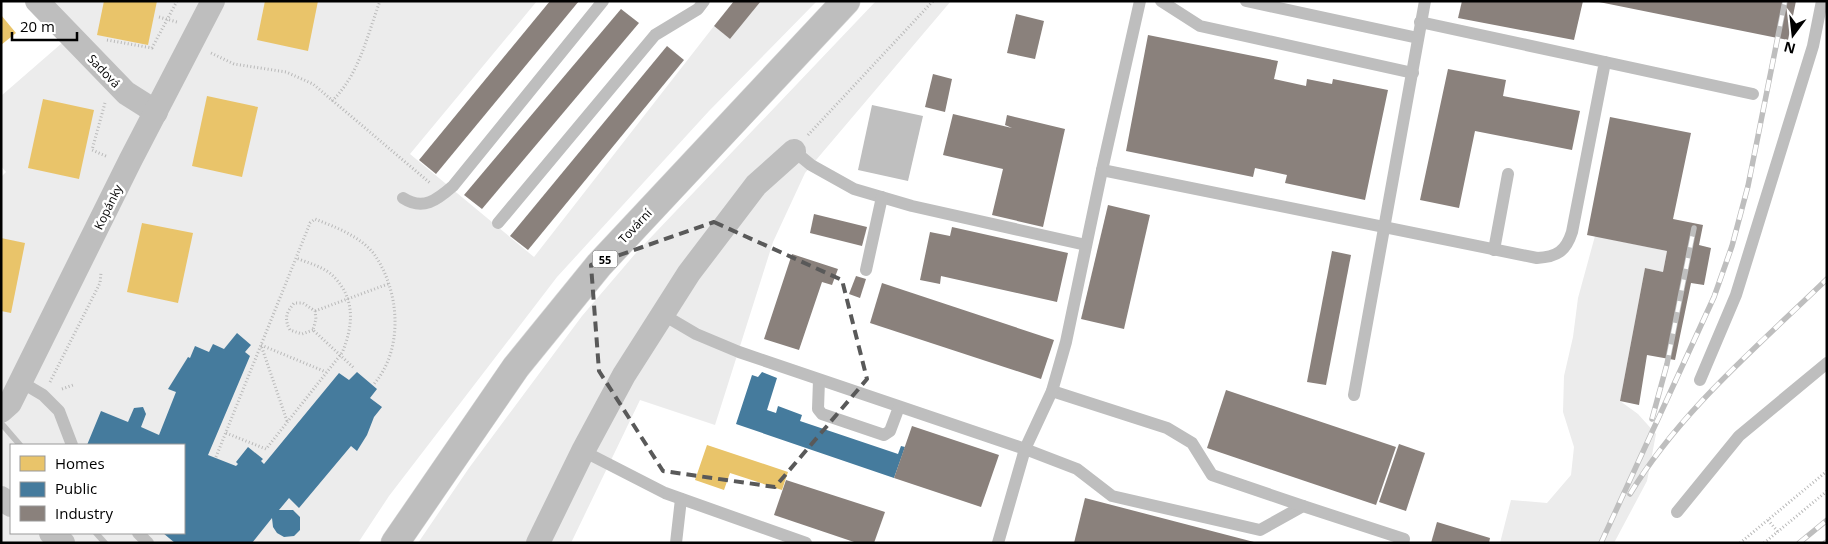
<svg xmlns="http://www.w3.org/2000/svg" width="1828" height="544" font-family="'Open Sans',sans-serif">
<style>
.green{fill:#ececec}
.water{fill:#bfbfbf}
.homes{fill:#e9c46a}
.public{fill:#457b9d}
.industry{fill:#8a817c}
.lines{fill:none;stroke-linecap:round;stroke-linejoin:round}
.stream{stroke:#bfbfbf;stroke-width:6}
.primary-casing{stroke:#dbdbdb;stroke-width:29}
.path{stroke:#b9b9b9;stroke-width:3;stroke-dasharray:1 2.5;stroke-linecap:butt}
.lane{stroke:#bebebe;stroke-width:12}
.street{stroke:#bebebe;stroke-width:24}
.primary{stroke:#bebebe;stroke-width:28}
.rail-casing{stroke:#bebebe;stroke-width:5.5}
.rail{stroke:#fff;stroke-width:4;stroke-dasharray:11;stroke-linecap:butt}
.marked{fill:none;stroke:#595959;stroke-width:4;stroke-dasharray:10 6;stroke-linejoin:round}
.labels{text-anchor:middle;dominant-baseline:central;stroke-width:5;stroke-linejoin:round;paint-order:stroke}
.shield{fill:#fff;stroke:#4c4c4c;stroke-width:1}
.shield-label{font-size:11px;font-weight:bold;fill:#000}
.street-label{font-size:12px;fill:#000;stroke:#fff}
</style>
<rect width="100%" height="100%" fill="#fff"/>
<g class="green">
<path d="M42,1H537L410,154L534,257L714,26L730,39L761,1H817L709,111L557,277L389,496L358,543H75L65,533H184V445H11V496L1,489V177L6,172L1,166V96L62,43Z"/>
<path d="M876,1H951L805,173L773,242L715,425L640,400L571,543H418L469,468L582,316L635,254Z"/>
<path d="M1595,236L1667,251L1663,272L1645,268L1620,401L1638,414L1656,434L1647,481L1614,543H1500L1511,500L1547,503L1571,475L1574,447L1563,412L1564,376L1573,337L1578,298Z"/>
<path d="M1,507L11,514V533H37L51,543H1Z"/>
</g>
<path class="water" d="M872,105L923,116L908,181L858,170Z"/>
<g class="homes">
<path d="M104,1H157L148,45L97,35Z"/>
<path d="M265,1H318L308,51L257,40Z"/>
<path d="M1,15L16,33L1,45Z"/>
<path d="M207,96L258,107L242,177L192,166Z"/>
<path d="M43,99L94,110L79,179L28,168Z"/>
<path d="M142,223L193,233L178,303L127,292Z"/>
<path d="M1,238L25,243L11,313L1,311Z"/>
<path d="M707,445L788,472L782,490L730,473L724,490L695,480Z"/>
</g>
<g class="public">
<path d="M237,333L251,345L245,352L250,356L208,455L236,466L238,464L236,462L248,447L263,459L261,461L264,464L339,373L349,380L357,372L377,389L370,398L382,407L374,417L367,435L357,451L351,446L299,508L289,498L279,510H293L300,517V530L294,536L284,537L277,533L273,527L272,518L252,543H175L163,533H184V445H87L101,411L128,422L134,408L143,407L146,414L141,427L159,435L176,392L168,389L188,357L190,358L195,346L209,352L213,344L224,349Z"/>
<path d="M762,372L777,378L767,410L776,413L778,406L802,415L800,421L898,454L901,446L905,447L894,478L736,424L752,375L758,377Z"/>
</g>
<g class="industry">
<path d="M550,1H579L436,174L419,160Z"/>
<path d="M734,1H761L730,39L714,26Z"/>
<path d="M1462,1H1583L1574,40L1458,18Z"/>
<path d="M1594,1H1796L1788,40Z"/>
<path d="M621,9L639,23L482,209L464,195Z"/>
<path d="M1016,14L1044,21L1035,59L1007,53Z"/>
<path d="M1148,35L1278,61L1274,79L1306,86L1307,79L1332,84L1333,79L1388,90L1365,200L1285,183L1287,175L1255,168L1253,177L1126,151Z"/>
<path d="M667,46L684,60L528,250L510,236Z"/>
<path d="M1448,69L1506,80L1503,96L1580,111L1572,150L1475,131L1459,208L1420,200Z"/>
<path d="M933,74L952,79L945,112L925,107Z"/>
<path d="M953,114L1012,128L1005,125L1007,115L1065,129L1043,227L992,215L1003,169L943,155Z"/>
<path d="M1610,117L1691,133L1673,219L1703,225L1699,245L1711,248L1704,285L1691,283L1675,360L1647,355L1639,405L1620,401L1645,268L1663,272L1667,251L1587,235Z"/>
<path d="M1108,205L1150,215L1124,329L1081,319Z"/>
<path d="M814,214L867,227L862,246L810,233Z"/>
<path d="M952,227L1068,253L1057,302L941,276L940,284L920,280L930,232L950,236Z"/>
<path d="M1332,251L1351,255L1326,385L1307,382Z"/>
<path d="M792,254L838,269L832,285L822,282L799,350L764,339Z"/>
<path d="M856,276L866,279L860,298L849,294Z"/>
<path d="M882,283L1054,340L1041,379L870,323Z"/>
<path d="M1226,390L1396,447L1376,505L1207,448Z"/>
<path d="M912,426L999,455L981,507L894,478Z"/>
<path d="M1399,444L1425,453L1406,511L1379,502Z"/>
<path d="M786,480L885,512L874,543H857L774,515Z"/>
<path d="M1085,498L1254,542V543H1074Z"/>
<path d="M1437,522L1490,538L1489,543H1431Z"/>
</g>
<g class="lines">
<g class="stream">
<path d="M1,423L20,445"/>
<path d="M96,533L105,543"/>
</g>
<defs>
<path id="primary" d="M395,543L516,367L599,265L846,1"/>
</defs>
<use href="#primary" class="primary-casing"/>
<g class="path">
<path d="M159,17L177,22"/>
<path d="M107,40L152,48L177,1"/>
<path d="M211,53L234,64L286,72L313,84L430,183"/>
<path d="M332,101C359,75 367,36 380,1"/>
<path d="M105,103L92,150L108,157"/>
<path d="M808,135L933,1"/>
<path d="M315,311L388,284"/>
<path d="M313,330L302,334L290,330C284,319 286,313 294,303H303L315,311L316,319L313,330L354,368"/>
<path d="M50,382L100,283L101,273"/>
<path d="M62,389L73,385"/>
<path d="M287,421L261,345L326,372"/>
<path d="M226,433L266,449L342,353C353,327 356,299 334,277C325,267 308,263 296,258"/>
<path d="M216,457L310,223L315,219C335,227 360,236 374,254C400,291 404,349 374,384"/>
<path d="M1768,520L1778,532"/>
<path d="M1740,543L1827,471"/>
<path d="M1764,543L1827,491"/>
</g>
<g class="lane">
<path d="M1161,1L1200,26L1413,73"/>
<path d="M1246,1L1418,38"/>
<path d="M1605,62L1753,94"/>
<path d="M794,151L811,165L854,189L912,206L1086,245"/>
<path d="M1102,170L1537,258C1557,257 1566,251 1572,232L1605,62L1420,22"/>
<path d="M403,198C423,211 437,200 453,186L603,1"/>
<path d="M498,223L655,35L698,9L704,1"/>
<path d="M1494,250L1508,174"/>
<path d="M866,270L882,197"/>
<path d="M662,314L696,334L739,352L1025,449L1077,469L1112,496L1260,530L1303,506L1404,539L1403,543"/>
<path d="M819,380L818,409L822,414L884,435L890,431L899,407"/>
<path d="M1700,380L1736,295L1813,46L1822,1"/>
<path d="M21,382L43,395L59,411L72,445"/>
<path d="M1052,391L1167,428L1192,443L1212,475L1303,506"/>
<path d="M1354,395L1425,1"/>
<path d="M583,451L665,493L806,543"/>
<path d="M1677,512L1739,436L1827,363"/>
<path d="M138,533L148,543"/>
<path d="M676,543L681,499"/>
<path d="M998,543L1025,449L1052,391L1066,342L1102,170L1140,1"/>
</g>
<g class="street">
<path d="M37,1L126,93L156,112"/>
<path d="M1,411L10,403L130,161L213,1"/>
<path d="M1,498L11,505"/>
<path d="M51,533L63,543"/>
<path d="M538,543L583,451L624,375L689,273L756,185L794,151"/>
</g>
<use href="#primary" class="primary"/>
<defs>
<g id="rail">
<path d="M1652,419L1667,364L1694,228"/>
<path d="M1630,494C1680,411 1758,346 1827,279"/>
<path d="M1601,543L1714,297L1732,246L1748,186L1785,1"/>
<path d="M1799,543L1827,520"/>
<path d="M1825,543L1827,542"/>
</g>
</defs>
<use href="#rail" class="rail-casing"/>
<use href="#rail" class="rail"/>
</g>
<path class="marked" d="M714,222L842,280L867,379L775,487L663,471L599,371L591,265Z"/>
<g class="labels">
<rect class="shield" x="592.5" y="250.5" width="25" height="17" rx="4"/>
<g class="shield-label">
<text x="605" y="259">55</text>
</g>
<g class="street-label">
<text transform="translate(104 71) rotate(46)">Sadová</text>
<text transform="translate(108 207) rotate(-64)">Kopánky</text>
<text transform="translate(635 226) rotate(-47)">Tovární</text>
</g>
</g>
<rect width="1828" height="544" fill="none" stroke="#000000" stroke-width="5"/>
<rect x="10" y="444" width="175" height="90" fill="#ffffff" stroke="#999999"/>
<rect x="20" y="456" width="25" height="15" fill="#e9c46a" stroke="#999999"/>
<text x="55" y="469" font-size="15" fill="#000000">Homes</text>
<rect x="20" y="482" width="25" height="15" fill="#457b9d" stroke="#999999"/>
<text x="55" y="494" font-size="15" fill="#000000">Public</text>
<rect x="20" y="506" width="25" height="15" fill="#8a817c" stroke="#999999"/>
<text x="55" y="519" font-size="15" fill="#000000">Industry</text>
<g transform="translate(1793 35) rotate(195)" stroke="#ffffff" stroke-width="4" paint-order="stroke">
<path d="M0-4L9 19L0 12L-9 19Z" fill="#000000"/>
<text y="-8" font-size="14" font-weight="bold" text-anchor="middle" fill="#000000">N</text>
</g>
<path d="M12 32v8h65v-8" fill="none" stroke="#000000" stroke-width="2.5"/>
<text x="20" y="32" font-size="15" fill="#000000" stroke="#ffffff" stroke-width="4" paint-order="stroke">20 m</text>
</svg>
